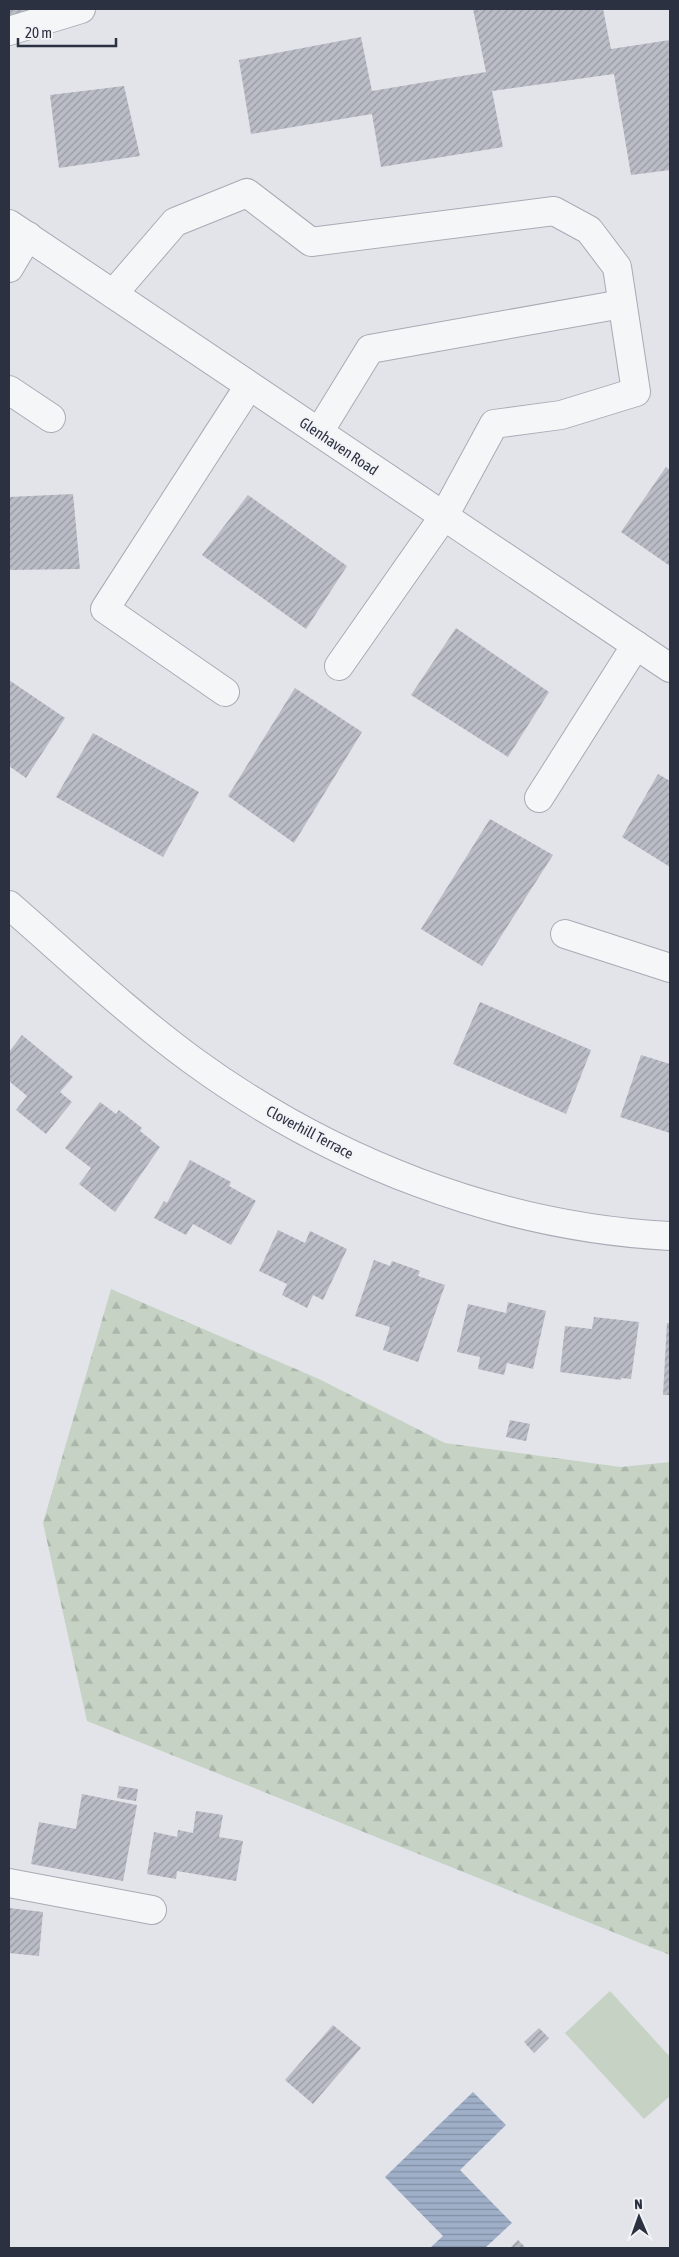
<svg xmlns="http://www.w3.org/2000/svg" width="679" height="2257" font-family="'Asap Condensed',sans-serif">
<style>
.forest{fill:url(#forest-firs)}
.pitch{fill:#c6d3c4}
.water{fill:url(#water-rules)}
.building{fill:url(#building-hatch)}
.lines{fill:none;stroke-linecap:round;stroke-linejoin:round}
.minor-casing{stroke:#a7abb4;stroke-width:30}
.minor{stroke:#f5f6f8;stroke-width:28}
.labels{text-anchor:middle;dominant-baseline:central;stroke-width:4;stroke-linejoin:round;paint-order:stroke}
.street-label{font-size:15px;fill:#2b3141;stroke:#f2f3f7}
</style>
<defs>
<pattern id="forest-firs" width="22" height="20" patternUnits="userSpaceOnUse" patternTransform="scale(1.25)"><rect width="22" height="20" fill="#c6d3c4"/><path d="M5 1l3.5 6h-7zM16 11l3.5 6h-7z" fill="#aab6aa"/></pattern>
<pattern id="water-rules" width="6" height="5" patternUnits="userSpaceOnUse" patternTransform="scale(1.25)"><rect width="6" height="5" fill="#9fafc8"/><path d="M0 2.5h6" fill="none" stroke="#828fa4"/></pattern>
<pattern id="building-hatch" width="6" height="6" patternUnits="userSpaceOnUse" patternTransform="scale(1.25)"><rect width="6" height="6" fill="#babdc6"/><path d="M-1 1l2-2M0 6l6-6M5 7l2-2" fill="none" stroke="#979aa2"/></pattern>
</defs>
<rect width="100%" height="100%" fill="#e2e4ea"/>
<path class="forest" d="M111,1289L319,1379L445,1443L621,1467L670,1462V1955L87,1721L43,1523Z"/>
<path class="pitch" d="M610,1991L670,2057V2096L644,2119L565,2033Z"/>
<path class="water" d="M473,2092L506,2125L460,2170L512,2223L485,2248H430L443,2236L385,2177Z"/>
<g class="building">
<path d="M9,9H43L9,21Z"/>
<path d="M473,9H603L611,49L670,40V170L631,175L614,74L492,91L503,147L381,167L372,114L251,134L239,60L361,37L372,91L486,72Z"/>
<path d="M124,86L140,156L59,168L50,95Z"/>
<path d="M666,467L670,470V566L621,532Z"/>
<path d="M73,494L80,569L9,570V497Z"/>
<path d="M248,495L347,566L306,629L202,555Z"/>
<path d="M456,628L549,692L508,757L411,695Z"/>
<path d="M9,680L65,718L26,778L9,766Z"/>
<path d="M295,688L362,732L294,843L228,796Z"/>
<path d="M93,733L199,792L163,857L56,797Z"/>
<path d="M658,774L670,781V867L622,837Z"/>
<path d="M490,819L553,855L482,966L421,929Z"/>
<path d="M480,1002L591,1050L566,1114L453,1064Z"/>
<path d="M22,1035L73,1077L60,1092L72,1102L46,1134L16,1110L27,1096L9,1081V1052Z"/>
<path d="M641,1055L670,1064V1133L620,1117Z"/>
<path d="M100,1102L116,1114L119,1110L142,1128L140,1131L160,1147L115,1212L79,1184L91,1168L65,1148Z"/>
<path d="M190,1160L231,1182L229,1186L256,1201L231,1245L193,1224L186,1235L154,1218L164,1201L167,1203Z"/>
<path d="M278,1230L305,1243L310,1231L347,1249L323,1300L313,1295L307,1308L282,1295L287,1284L259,1271Z"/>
<path d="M374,1260L390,1266L392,1261L420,1271L418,1276L445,1285L418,1362L383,1350L390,1327L355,1316Z"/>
<path d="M508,1302L546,1311L533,1369L507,1363L504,1375L478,1369L480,1357L457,1352L468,1304L506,1313Z"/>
<path d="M594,1317L639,1322L631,1379L621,1378V1380L560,1372L565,1326L592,1329Z"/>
<path d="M667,1323H670V1395H663Z"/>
<path d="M510,1420L530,1424L526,1441L506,1437Z"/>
<path d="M119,1786L138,1789L136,1801L117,1798Z"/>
<path d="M82,1794L137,1805L123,1881L31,1864L39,1822L76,1829Z"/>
<path d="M196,1811L223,1815L219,1837L243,1841L236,1881L177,1871L176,1879L147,1874L154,1832L177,1837L178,1830L193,1833Z"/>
<path d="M9,1908L43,1912L39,1956L9,1953Z"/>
<path d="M333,2025L361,2048L313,2104L285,2080Z"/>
<path d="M539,2028L549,2038L534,2053L524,2042Z"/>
<path d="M518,2240L526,2248H510Z"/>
</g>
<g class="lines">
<defs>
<g id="minor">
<path d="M9,31L81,9"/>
<path d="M9,224L670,668"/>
<path d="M9,268L28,236"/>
<path d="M113,294L175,222L247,193L311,242L554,211L589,230L617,267L636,392L561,415L494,424L444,516L339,666"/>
<path d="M9,390L51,418"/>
<path d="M319,432L370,349L622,304"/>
<path d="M225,692L105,609L249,386"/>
<path d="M539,798L636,645"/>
<path d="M9,905C69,957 128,1013 192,1060C330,1161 498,1227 670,1236"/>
<path d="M565,934L670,968"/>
<path d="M9,1883L152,1910"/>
</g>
</defs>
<use href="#minor" class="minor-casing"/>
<use href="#minor" class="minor"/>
</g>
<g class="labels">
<g class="street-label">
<text transform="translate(339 446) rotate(34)">Glenhaven Road</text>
<text transform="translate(310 1132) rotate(28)">Cloverhill Terrace</text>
</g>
</g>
<rect width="679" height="2257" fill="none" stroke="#2b3141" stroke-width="20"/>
<g transform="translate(639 2217) rotate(358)" stroke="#f2f3f7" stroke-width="4" paint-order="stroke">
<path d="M0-4L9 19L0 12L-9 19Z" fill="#2b3141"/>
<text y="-8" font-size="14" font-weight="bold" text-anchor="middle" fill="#2b3141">N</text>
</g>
<path d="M18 38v8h98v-8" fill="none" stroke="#2b3141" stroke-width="2.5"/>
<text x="25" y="38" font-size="15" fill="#2b3141" stroke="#f2f3f7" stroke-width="4" paint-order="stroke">20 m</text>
</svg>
